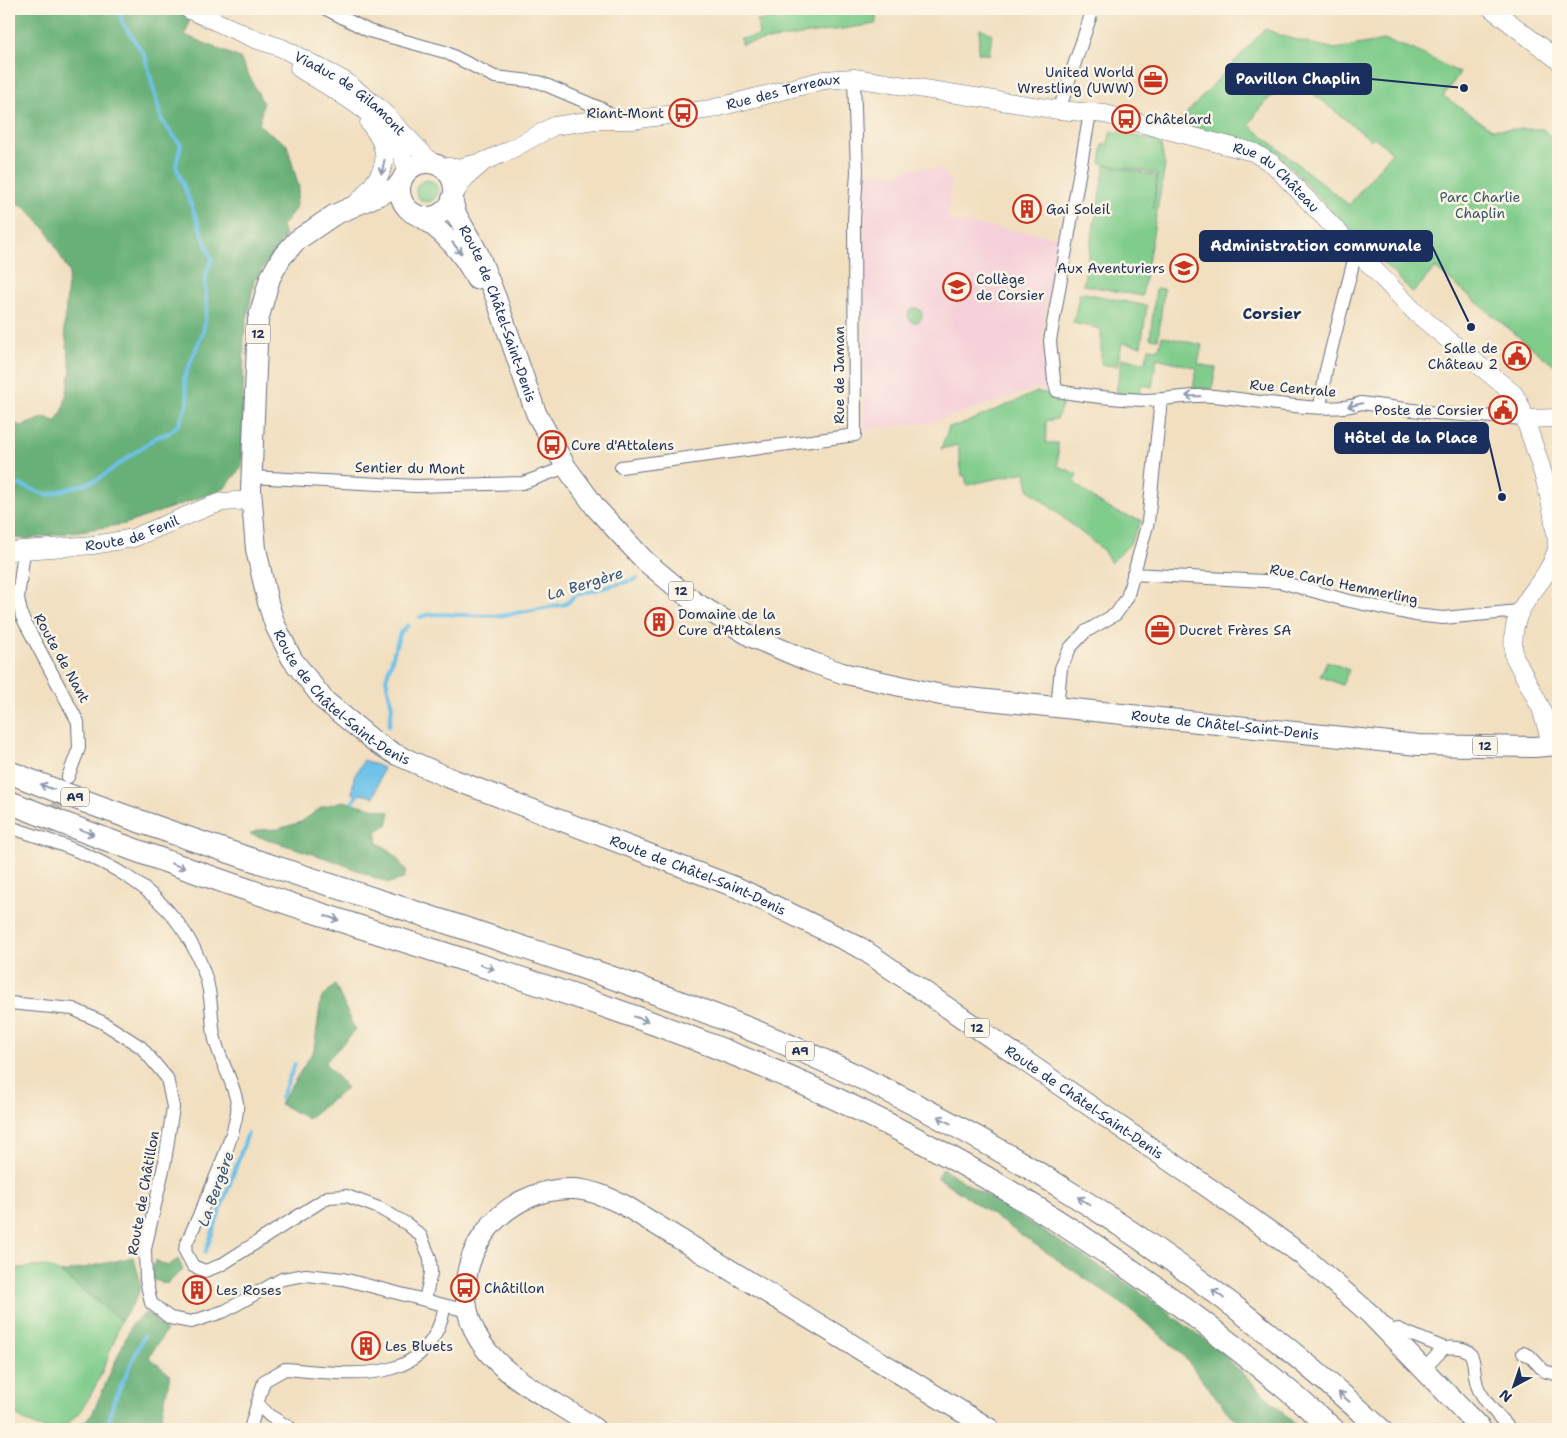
<svg xmlns="http://www.w3.org/2000/svg" width="1567" height="1438" font-family="'Shantell Sans',sans-serif">
<style>
.built{fill:#f5cfd9}
.green{fill:#7fcc8b;stroke:#4d7e74;fill-rule:evenodd}
.forest{fill:#67b077;stroke:#41706a}
.water{fill:#6dc1e9;stroke:#4478a4}
.lines{fill:none;stroke-linecap:round;stroke-linejoin:round}
.stream{stroke:#6dc1e9;stroke-width:4}
.street-tunnel{stroke:#c6bcac;stroke-width:12;stroke-dasharray:12 6;stroke-linecap:butt}
.street-casing{stroke:#666d80;stroke-width:14}
.secondary-casing{stroke:#666d80;stroke-width:19}
.primary-casing{stroke:#666d80;stroke-width:22}
.highway-casing{stroke:#666d80;stroke-width:24}
.street{stroke:#fff;stroke-width:12}
.secondary{stroke:#fff;stroke-width:18}
.primary{stroke:#fff;stroke-width:20}
.highway{stroke:#fff;stroke-width:22}
.oneway{stroke:#8d97ae}
.labels{text-anchor:middle;dominant-baseline:central;stroke-width:5;stroke-linejoin:round;paint-order:stroke}
.shield{fill:#fcf5e5;stroke:#5e6a86;stroke-width:1}
.shield-label{font-size:12px;font-weight:bold;fill:#1b2f5e}
.poi-label{font-size:14px;fill:#1b2f5e;stroke:#fcf5e5;text-anchor:start}
.street-label{font-size:14px;fill:#1b2f5e;stroke:#fcf5e5}
.park-label{font-size:14px;fill:#345669;stroke:#fcf5e5}
.water-label{font-size:15px;font-style:italic;fill:#305481;stroke:#fcf5e5}
.quarter-label{font-size:16px;font-weight:bold;fill:#1b2f5e;stroke:#fcf5e5}
.leader{fill:none;stroke:#1b2f5e;stroke-width:2}
.callout-dot{fill:#1b2f5e;stroke:#fcf5e5;stroke-width:2}
.callout{fill:#1b2f5e;stroke:#1b2f5e;stroke-width:2}
.callout-label{font-size:15px;text-anchor:middle;font-weight:bold;fill:#fff}
</style>
<rect width="100%" height="100%" fill="#fcf5e5"/>
<filter id="ink" filterUnits="userSpaceOnUse"><feTurbulence type="fractalNoise" baseFrequency=".02" numOctaves="2"/><feDisplacementMap in="SourceGraphic" scale="10" xChannelSelector="R" yChannelSelector="G"/><feConvolveMatrix kernelMatrix="1 2 1 2 8 2 1 2 1" color-interpolation-filters="sRGB"/></filter>
<filter id="wash" filterUnits="userSpaceOnUse"><feTurbulence type="fractalNoise" baseFrequency=".0096" numOctaves="4" result="noise"/><feDisplacementMap in="SourceGraphic" scale="20" xChannelSelector="R" yChannelSelector="G"/><feGaussianBlur stdDeviation="1.12" result="paint"/><feColorMatrix in="noise" values="0 0 0 0 0 0 0 0 0 0 0 0 0 0 0 0 0 1.4 0 .05"/><feComposite in="paint" operator="in"/></filter>
<g filter="url(#wash)">
<rect width="100%" height="100%" fill="#f1dfc0"/>
<path class="built" d="M940,168L951,179L949,221L1058,237L1041,337L1052,389H1033L929,423L864,429L865,171L897,175L907,169Z"/>
<g class="green">
<path d="M835,9H876V24L741,44L740,39L759,36L757,21Z"/>
<path d="M980,28L992,34L989,55L978,53Z"/>
<path d="M1265,29L1289,38L1335,49L1384,40L1412,49L1460,73L1443,96L1492,129H1543L1558,143V369L1435,268L1413,293L1338,218L1280,156L1255,144L1215,131H1170ZM1301,84L1371,140L1374,137L1392,152L1349,205L1249,125C1258,111 1273,84 1292,95Z"/>
<path d="M1111,131L1158,141L1161,145L1165,166L1142,296L1083,285L1105,165L1157,176L1153,209L1158,174L1100,163L1103,144L1107,145Z"/>
<circle cx="427" cy="191" r="11"/>
<path d="M1156,288L1164,289L1158,339L1150,338Z"/>
<path d="M1080,292L1147,306L1141,346L1122,343L1117,366L1101,365V329L1073,323Z"/>
<circle cx="915" cy="315" r="7"/>
<path d="M1162,336L1202,345L1198,364L1216,368L1212,389L1193,388L1197,368L1157,358L1152,387L1141,385L1139,397L1116,393L1122,358L1145,363L1149,348L1159,349Z"/>
<path d="M1037,392L1065,396L1057,419L1046,421V443H1058V466L1077,474L1074,482C1098,503 1109,512 1142,520L1129,545L1111,563L1103,550L1029,490L1026,472L967,485L965,475L962,476L958,445L941,449L949,427L963,424Z"/>
<path d="M1327,661L1349,670L1342,685L1320,676Z"/>
<path d="M45,1266L61,1273L121,1321C110,1350 86,1434 47,1429C35,1428 20,1417 9,1411V1269Z"/>
</g>
<g class="forest">
<path d="M9,9H193L185,35L240,58L263,103L259,125L287,145L299,188L295,209L282,226L285,236L254,281L244,336L242,467L224,489L125,524L27,539L9,538V421L21,426L46,417L55,422L63,410L71,371L64,328L69,272L47,231L25,207L9,199Z"/>
<path d="M343,801L390,812L387,825L376,831L378,843L391,851L406,870L404,879L388,883L332,860L250,834L258,830L278,829L301,822L322,807Z"/>
<path d="M335,984L355,1030L325,1063L347,1088L308,1119L280,1104L314,1050L321,999Z"/>
<path d="M942,1168L1142,1293L1222,1353L1300,1429H1251L1231,1416L1181,1353L1132,1311L937,1177Z"/>
<path d="M133,1257C145,1290 141,1293 121,1321L61,1273Z"/>
<path d="M178,1259L183,1269L167,1284L151,1279L155,1260L168,1266Z"/>
<path d="M147,1312L166,1331L149,1357L170,1375L159,1429H78L93,1412L132,1324Z"/>
</g>
<path class="water" d="M364,760L383,768L374,797L361,794L357,796L352,793L354,777Z"/>
<g class="lines">
<g class="stream">
<path d="M9,486L20,485L48,495L97,480L155,438L169,433L179,424L188,402L184,378L203,332L207,308L205,278L212,259L176,166L181,145L162,121L145,56L122,22L119,9"/>
<path d="M420,617L431,614L500,616L566,604L576,595L637,579"/>
<path d="M389,726L392,707L386,679L400,633L408,625"/>
<path d="M353,802L358,793"/>
<path d="M281,1098L295,1064"/>
<path d="M205,1253L248,1133"/>
<path d="M107,1429L113,1403L144,1336"/>
</g>
</g>
</g>
<g filter="url(#ink)">
<g class="lines">
<path class="street-tunnel" d="M47,831L65,787"/>
<defs>
<g id="street">
<path d="M326,9L369,31L445,52L495,77L539,82L602,109L609,114L611,120"/>
<path d="M1059,110L1093,9"/>
<path d="M1090,113L1050,341L1054,380L1057,391C1086,396 1116,399 1145,400C1168,400 1190,394 1213,396C1250,399 1331,416 1361,403L1435,413L1525,419"/>
<path d="M1320,407L1326,370L1356,252"/>
<path d="M621,467L855,435L854,219L857,172L854,78"/>
<path d="M251,477L416,486L523,483L566,467"/>
<path d="M24,551L18,598L22,617L78,722L79,748L68,777"/>
<path d="M1133,574L1281,582L1345,600L1415,615L1443,618L1519,611"/>
<path d="M1057,707L1061,668L1070,648L1085,632L1116,614L1127,598L1148,522L1161,400"/>
<path d="M9,827C94,854 177,884 206,978C212,996 211,1017 214,1035C218,1058 233,1079 237,1103C241,1128 198,1218 186,1244L185,1251L193,1266L205,1271L221,1265L328,1197L347,1196L379,1208L407,1224L421,1236L430,1258L431,1273L425,1300"/>
<path d="M9,1003L73,1009L102,1022L141,1047L167,1078L173,1107L165,1161L145,1249L146,1280L151,1303L170,1318L191,1322L225,1311L282,1279L306,1275L343,1279L467,1311"/>
<path d="M1388,1332L1398,1329L1444,1348"/>
<path d="M1523,1353L1530,1356L1544,1371L1558,1375"/>
<path d="M1424,1369L1444,1348C1485,1344 1468,1368 1479,1390C1487,1405 1499,1417 1510,1429"/>
<path d="M257,1404L270,1416L292,1429"/>
<path d="M250,1429L264,1381L285,1369C351,1374 428,1389 445,1306"/>
</g>
<g id="secondary">
<path id="s1" d="M188,9L255,39L282,48L345,81L379,108L434,165"/>
<path d="M1492,9L1558,60"/>
<path d="M299,68C340,95 397,119 407,172"/>
<path id="s2" d="M438,166L458,168L483,162L508,151L554,126L595,120H632L711,109L824,80L854,78L1059,110L1105,114L1253,152L1273,164L1416,313L1514,394L1521,407C1534,448 1550,486 1555,529C1556,536 1559,545 1556,552C1542,594 1508,600 1514,656L1541,708L1552,746"/>
<path d="M453,195L465,178L481,164"/>
<path d="M357,203C383,176 397,156 369,123"/>
<path d="M1525,419L1558,418"/>
<path id="s3" d="M9,551L94,545L133,538L210,506L223,502L251,500"/>
</g>
<g id="primary">
<circle cx="427" cy="190" r="27"/>
<path id="s4" d="M401,182L395,188L334,215L296,241L281,258L270,278L258,320L251,490L256,549L268,603L275,625L292,659L324,700L375,742L395,754L447,777L738,888L861,948L1209,1188L1302,1255L1370,1314L1481,1429"/>
<path id="s5" d="M452,199L456,214L478,253L496,298L536,413L566,467L596,508L645,561L693,601L752,637L811,662L842,673L941,695L1418,745L1534,747L1558,745"/>
<path d="M420,216C445,233 463,252 476,279"/>
<path d="M595,1429C557,1400 496,1377 475,1332C442,1263 500,1186 574,1189C592,1190 607,1197 624,1205L990,1429"/>
</g>
<g id="highway">
<path d="M9,772C252,870 508,932 752,1030C984,1124 1196,1260 1380,1429"/>
<path d="M9,802C122,847 236,887 351,924C504,973 660,1019 806,1085C1000,1172 1174,1289 1333,1429"/>
</g>
</defs>
<use href="#street" class="street-casing"/>
<use href="#secondary" class="secondary-casing"/>
<use href="#primary" class="primary-casing"/>
<use href="#highway" class="highway-casing"/>
<use href="#street" class="street"/>
<use href="#secondary" class="secondary"/>
<use href="#primary" class="primary"/>
<use href="#highway" class="highway"/>
</g>
<defs><path id="oneway-shaft" d="M-6 0H5M1.5-3L5.5 0L1.5 3" fill="none" stroke-width="1.6" stroke-linecap="round" stroke-linejoin="round" transform="scale(1.25)"/></defs>
<g class="oneway">
<use href="#oneway-shaft" transform="translate(383 167) rotate(102)"/>
<use href="#oneway-shaft" transform="translate(457 248) rotate(50)"/>
<use href="#oneway-shaft" transform="translate(1193 396) rotate(-179)"/>
<use href="#oneway-shaft" transform="translate(1355 405) rotate(167)"/>
<use href="#oneway-shaft" transform="translate(47 787) rotate(-159)"/>
<use href="#oneway-shaft" transform="translate(87 832) rotate(21)"/>
<use href="#oneway-shaft" transform="translate(178 866) rotate(20)"/>
<use href="#oneway-shaft" transform="translate(332 918) rotate(18)"/>
<use href="#oneway-shaft" transform="translate(487 967) rotate(18)"/>
<use href="#oneway-shaft" transform="translate(641 1019) rotate(19)"/>
<use href="#oneway-shaft" transform="translate(944 1120) rotate(-152)"/>
<use href="#oneway-shaft" transform="translate(1084 1201) rotate(-147)"/>
<use href="#oneway-shaft" transform="translate(1218 1294) rotate(-143)"/>
<use href="#oneway-shaft" transform="translate(1344 1397) rotate(-139)"/>
</g>
</g>
<defs>
<symbol id="office-ring" viewBox="-11 -11 22 22"><circle r="9.5" fill="#fcf5e5" stroke="#c8321e" stroke-width="1.5"/><path d="M-6-3h4V-5.5h4V-3h4V5H-6ZM-1-4.5V-3h2v-1.5ZM-6 0V1H6V0Z" fill="#c8321e"/></symbol>
<symbol id="bus-ring" viewBox="-11 -11 22 22"><circle r="9.5" fill="#fcf5e5" stroke="#c8321e" stroke-width="1.5"/><path d="M-5-6H5V4H4V6H2V4H-2V6H-4V4H-5ZM-3.5-4V0h7V-4ZM-3.5 1.2v1.5H-2V1.2ZM2 1.2v1.5H3.5V1.2Z" fill="#c8321e"/></symbol>
<symbol id="building-ring" viewBox="-11 -11 22 22"><circle r="9.5" fill="#fcf5e5" stroke="#c8321e" stroke-width="1.5"/><path d="M-4-6H4V6H1V3H-1V6H-4ZM-2.5-4.3h1.7v1.8h-1.7ZM.8-4.3h1.7v1.8H.8ZM-2.5-1h1.7V.8h-1.7ZM.8-1h1.7V.8H.8Z" fill="#c8321e"/></symbol>
<symbol id="school-ring" viewBox="-11 -11 22 22"><circle r="9.5" fill="#fcf5e5" stroke="#c8321e" stroke-width="1.5"/><path d="M0-5L7-2L0 1L-7-2ZM-4 1L0 2.5L4 1V4Q0 6-4 4Z" fill="#c8321e"/></symbol>
<symbol id="civic-ring" viewBox="-11 -11 22 22"><circle r="9.5" fill="#fcf5e5" stroke="#c8321e" stroke-width="1.5"/><path d="M-.6-6.5H3V-4.5H.6V-3L4-1V1h2V6H-6V1h2V-1L-.6-3ZM-1.2 2.5V6h2.4V2.5Z" fill="#c8321e"/></symbol>
</defs>
<g fill-rule="evenodd">
<use href="#office-ring" x="1137" y="64" width="32" height="32"/>
<use href="#bus-ring" x="667" y="97" width="32" height="32"/>
<use href="#bus-ring" x="1110" y="103" width="32" height="32"/>
<use href="#building-ring" x="1011" y="193" width="32" height="32"/>
<use href="#school-ring" x="1168" y="252" width="32" height="32"/>
<use href="#school-ring" x="941" y="271" width="32" height="32"/>
<use href="#civic-ring" x="1501" y="340" width="32" height="32"/>
<use href="#civic-ring" x="1487" y="394" width="32" height="32"/>
<use href="#bus-ring" x="536" y="429" width="32" height="32"/>
<use href="#building-ring" x="643" y="606" width="32" height="32"/>
<use href="#office-ring" x="1144" y="614" width="32" height="32"/>
<use href="#bus-ring" x="449" y="1272" width="32" height="32"/>
<use href="#building-ring" x="181" y="1274" width="32" height="32"/>
<use href="#building-ring" x="350" y="1330" width="32" height="32"/>
</g>
<g class="labels">
<g class="shield">
<rect x="245.5" y="324.5" width="25" height="19" rx="4"/>
<rect x="668.5" y="581.5" width="25" height="19" rx="4"/>
<rect x="1472.5" y="736.5" width="25" height="19" rx="4"/>
<rect x="61" y="787.5" width="28" height="19" rx="4"/>
<rect x="964.5" y="1018.5" width="25" height="19" rx="4"/>
<rect x="786" y="1041.5" width="28" height="19" rx="4"/>
</g>
<g class="shield-label">
<text x="258" y="334">12</text>
<text x="681" y="591">12</text>
<text x="1485" y="746">12</text>
<text x="75" y="797">A9</text>
<text x="977" y="1028">12</text>
<text x="800" y="1051">A9</text>
</g>
<g class="poi-label">
<text x="1134" y="72" text-anchor="end">United World<tspan x="1134" dy="16">Wrestling (UWW)</tspan></text>
<text x="664" y="113" text-anchor="end">Riant-Mont</text>
<text x="1145" y="119">Châtelard</text>
<text x="1046" y="209">Gai Soleil</text>
<text x="1165" y="268" text-anchor="end">Aux Aventuriers</text>
<text x="976" y="279">Collège<tspan x="976" dy="16">de Corsier</tspan></text>
<text x="1498" y="348" text-anchor="end">Salle de<tspan x="1498" dy="16">Château 2</tspan></text>
<text x="1484" y="410" text-anchor="end">Poste de Corsier</text>
<text x="571" y="445">Cure d'Attalens</text>
<text x="678" y="614">Domaine de la<tspan x="678" dy="16">Cure d'Attalens</tspan></text>
<text x="1179" y="630">Ducret Frères SA</text>
<text x="484" y="1288">Châtillon</text>
<text x="216" y="1290">Les Roses</text>
<text x="385" y="1346">Les Bluets</text>
</g>
<g class="street-label">
<text stroke="none"><textPath href="#s2" startOffset="358">Rue des Terreaux</textPath></text>
<text stroke="none"><textPath href="#s1" startOffset="184">Viaduc de Gilamont</textPath></text>
<text stroke="none"><textPath href="#s2" startOffset="870">Rue du Château</textPath></text>
<text stroke="none"><textPath href="#s5" startOffset="124">Route de Châtel-Saint-Denis</textPath></text>
<text transform="translate(839 375) rotate(-90)">Rue de Jaman</text>
<text transform="translate(1293 388) rotate(5)">Rue Centrale</text>
<text transform="translate(410 468) rotate(1)">Sentier du Mont</text>
<text stroke="none"><textPath href="#s3" startOffset="125">Route de Fenil</textPath></text>
<text transform="translate(1344 584) rotate(12)">Rue Carlo Hemmerling</text>
<text transform="translate(62 658) rotate(61)">Route de Nant</text>
<text stroke="none"><textPath href="#s4" startOffset="619">Route de Châtel-Saint-Denis</textPath></text>
<text stroke="none"><textPath href="#s5" startOffset="1031">Route de Châtel-Saint-Denis</textPath></text>
<text stroke="none"><textPath href="#s4" startOffset="1024">Route de Châtel-Saint-Denis</textPath></text>
<text stroke="none"><textPath href="#s4" startOffset="1474">Route de Châtel-Saint-Denis</textPath></text>
<text transform="translate(143 1193) rotate(-80)">Route de Châtillon</text>
</g>
<g class="park-label">
<text x="1480" y="197">Parc Charlie<tspan x="1480" dy="16">Chaplin</tspan></text>
</g>
<g class="water-label">
<text transform="translate(585 584) rotate(-17)">La Bergère</text>
<text transform="translate(216 1189) rotate(-70)">La Bergère</text>
</g>
<g class="quarter-label">
<text x="1272" y="313">Corsier</text>
</g>
</g>
<path class="leader" d="M1464 88L1371 79M1471 327L1432 246M1502 497L1488 438"/>
<g class="callout-dot">
<circle cx="1464" cy="88" r="5"/>
<circle cx="1471" cy="327" r="5"/>
<circle cx="1502" cy="497" r="5"/>
</g>
<g class="callout">
<rect x="1226" y="64" width="145" height="30" rx="5"/>
<rect x="1200" y="231" width="232" height="30" rx="5"/>
<rect x="1335" y="423" width="153" height="30" rx="5"/>
</g>
<g class="callout-label">
<text x="1298" y="84">Pavillon Chaplin</text>
<text x="1316" y="251">Administration communale</text>
<text x="1411" y="443">Hôtel de la Place</text>
</g>
<rect width="1567" height="1438" fill="none" stroke="#fcf5e5" stroke-width="30"/>
<g transform="translate(1514 1386) rotate(220)" stroke="#fcf5e5" stroke-width="4" paint-order="stroke">
<path d="M0-4L9 19L0 12L-9 19Z" fill="#1b2f5e"/>
<text y="-8" font-size="14" font-weight="bold" text-anchor="middle" fill="#1b2f5e">N</text>
</g>
</svg>
